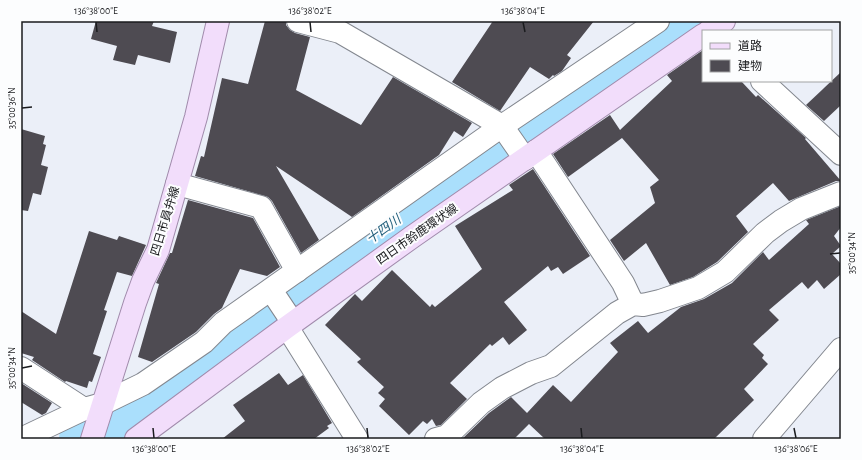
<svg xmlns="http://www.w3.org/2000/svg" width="862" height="460" font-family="'Alegreya Sans','Noto Sans JP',sans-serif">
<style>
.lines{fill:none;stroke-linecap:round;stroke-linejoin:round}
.river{stroke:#aadffc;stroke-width:50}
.building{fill:#4e4b52}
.minor-casing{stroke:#83878f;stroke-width:24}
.major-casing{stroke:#a18bac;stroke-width:24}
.minor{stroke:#fff;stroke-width:22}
.major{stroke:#f2ddfb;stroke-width:22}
.ticks{fill:none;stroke:#1a1b1e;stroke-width:1.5}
.labels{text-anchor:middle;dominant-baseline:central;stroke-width:4;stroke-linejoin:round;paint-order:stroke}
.street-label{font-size:12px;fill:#1a1b1e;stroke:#fcfdfe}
.water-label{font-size:13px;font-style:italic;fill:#205e7b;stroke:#fcfdfe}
.neatline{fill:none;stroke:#1a1b1e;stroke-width:1.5}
.ticks-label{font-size:10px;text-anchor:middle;fill:#1a1b1e}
</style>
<rect width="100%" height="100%" fill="#ebeff8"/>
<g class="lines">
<path class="river" d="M84,439L172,385L400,219L684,21"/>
</g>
<g class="building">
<path d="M96,21H154L152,26L177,32L170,63L138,55L135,65L113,60L117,46L91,39Z"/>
<path d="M265,21H286V25L290,30L295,33L310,37L296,90L361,125L393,77L472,123L463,137L454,131L439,155L352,217L276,166L319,240L301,253L272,201L268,197L195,176L201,156L204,157L222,78L248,84Z"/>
<path d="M493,21H594L567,55L571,58L562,71L554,76L553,75L549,79L530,67L500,111L452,82Z"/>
<path d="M703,50V81H741L756,97L758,95L806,138L805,139L841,181H836L789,201L773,183L736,216L748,232L717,262L693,277L670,285L646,243L624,261L610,240L655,203L650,187L659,180L622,138L568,177L553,154L610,115L620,130L672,81L667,75Z"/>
<path d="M841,72V105L824,121L806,105Z"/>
<path d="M21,129L45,136L43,144L46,145L41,165L48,167L41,195L33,193L28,211L21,210Z"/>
<path d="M533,169L590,256L563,274L558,267L551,271L548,266L504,302L527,330L509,345L503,337L492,346L490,344L450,383L467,399L441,425L436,426L432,419L427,424L423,421L409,435L379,406L385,399L378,393L384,387L357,362L361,359L325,325L355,294L362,301L392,270L430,307L432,304L435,307L482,269L455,226L513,190L509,185Z"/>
<path d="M188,200L253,218L280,267L267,276L240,269L222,308L214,314L196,332L152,362L138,357L159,284L156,283L170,253H172Z"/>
<path d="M841,206V227L834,236L841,246L832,254L841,264V274L824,289L817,280L808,289L802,282L769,310L779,320L753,344L764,355L762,358L768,364L744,389L754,400L714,439H545L529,424L514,439H462L489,413L511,397L527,413L553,385L571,402L618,352L610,343L638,321L648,333L681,307L704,299L732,283L763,252L769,260L809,224L806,220Z"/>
<path d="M89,231L117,240L119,236L146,245L132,276L117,272L104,310L107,311L93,354L101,357L92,382L89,381L87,388L66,381L65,382L32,360L34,357L21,353V311L56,334Z"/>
<path d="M279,373L288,385L303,375L332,423L327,426L329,428L314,439H222L245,421L233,405Z"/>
<path d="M21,383L52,403L46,413L42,415L21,402Z"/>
</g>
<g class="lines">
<defs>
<g id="minor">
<path d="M298,21L340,32L502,126L525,159"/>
<path d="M762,81L841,154"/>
<path d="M536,151L623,283L633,304"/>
<path d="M177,184L261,207L297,271"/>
<path d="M271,290L293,323"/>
<path d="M287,327L357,439"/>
<path d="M21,368L84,409"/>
<path d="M21,439L84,409L102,404L143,384L204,342L223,323L502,126L658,21"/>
<path d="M436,439L447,436L481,403L502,388L531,373L551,366L617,313L633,304L643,305L660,301L698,288L725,272L765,233L781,221L801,209L841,193"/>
<path d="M764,439L841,349"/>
</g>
<g id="major">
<path d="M709,31L724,21"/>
<path d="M92,439L135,303L143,281L158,250L196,117L218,21"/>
<path d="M136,439L287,327L412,237L703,35"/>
</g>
</defs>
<use href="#minor" class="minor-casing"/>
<use href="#major" class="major-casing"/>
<use href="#minor" class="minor"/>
<use href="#major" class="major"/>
</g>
<path class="ticks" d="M96,22L97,32M310,22L311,32M523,22L525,32M22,108L32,107M830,254L840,253M22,368L32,366M153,428L154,438M367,428L368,438M581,428L582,438M794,428L796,438"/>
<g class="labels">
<g class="street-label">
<text transform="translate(165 221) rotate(-73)">四日市員弁線</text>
<text transform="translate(417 234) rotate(-35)">四日市鈴鹿環状線</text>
</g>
<g class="water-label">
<text transform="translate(384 230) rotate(-36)">十四川</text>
</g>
</g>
<rect width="862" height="460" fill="none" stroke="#fcfdfe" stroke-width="44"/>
<rect x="702" y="30" width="130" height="52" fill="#fcfdfe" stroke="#a2a3a4"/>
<rect x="710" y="43" width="20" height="6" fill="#f2ddfb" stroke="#a2a3a4"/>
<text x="738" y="50" font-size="12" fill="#1a1b1e">道路</text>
<rect x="710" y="60" width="20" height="12" fill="#4e4b52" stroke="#a2a3a4"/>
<text x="738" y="70" font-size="12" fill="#1a1b1e">建物</text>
<rect x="22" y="22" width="818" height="416" class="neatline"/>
<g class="ticks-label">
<text x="96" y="14">136°38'00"E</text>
<text x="310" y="14">136°38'02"E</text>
<text x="523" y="14">136°38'04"E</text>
<text transform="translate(11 108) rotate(-90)" y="4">35°00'36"N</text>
<text transform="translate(851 253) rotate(-90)" y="4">35°00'34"N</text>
<text transform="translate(11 368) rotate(-90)" y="4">35°00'34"N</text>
<text x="154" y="452">136°38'00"E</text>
<text x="368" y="452">136°38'02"E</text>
<text x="582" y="452">136°38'04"E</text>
<text x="796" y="452">136°38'06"E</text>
</g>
</svg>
